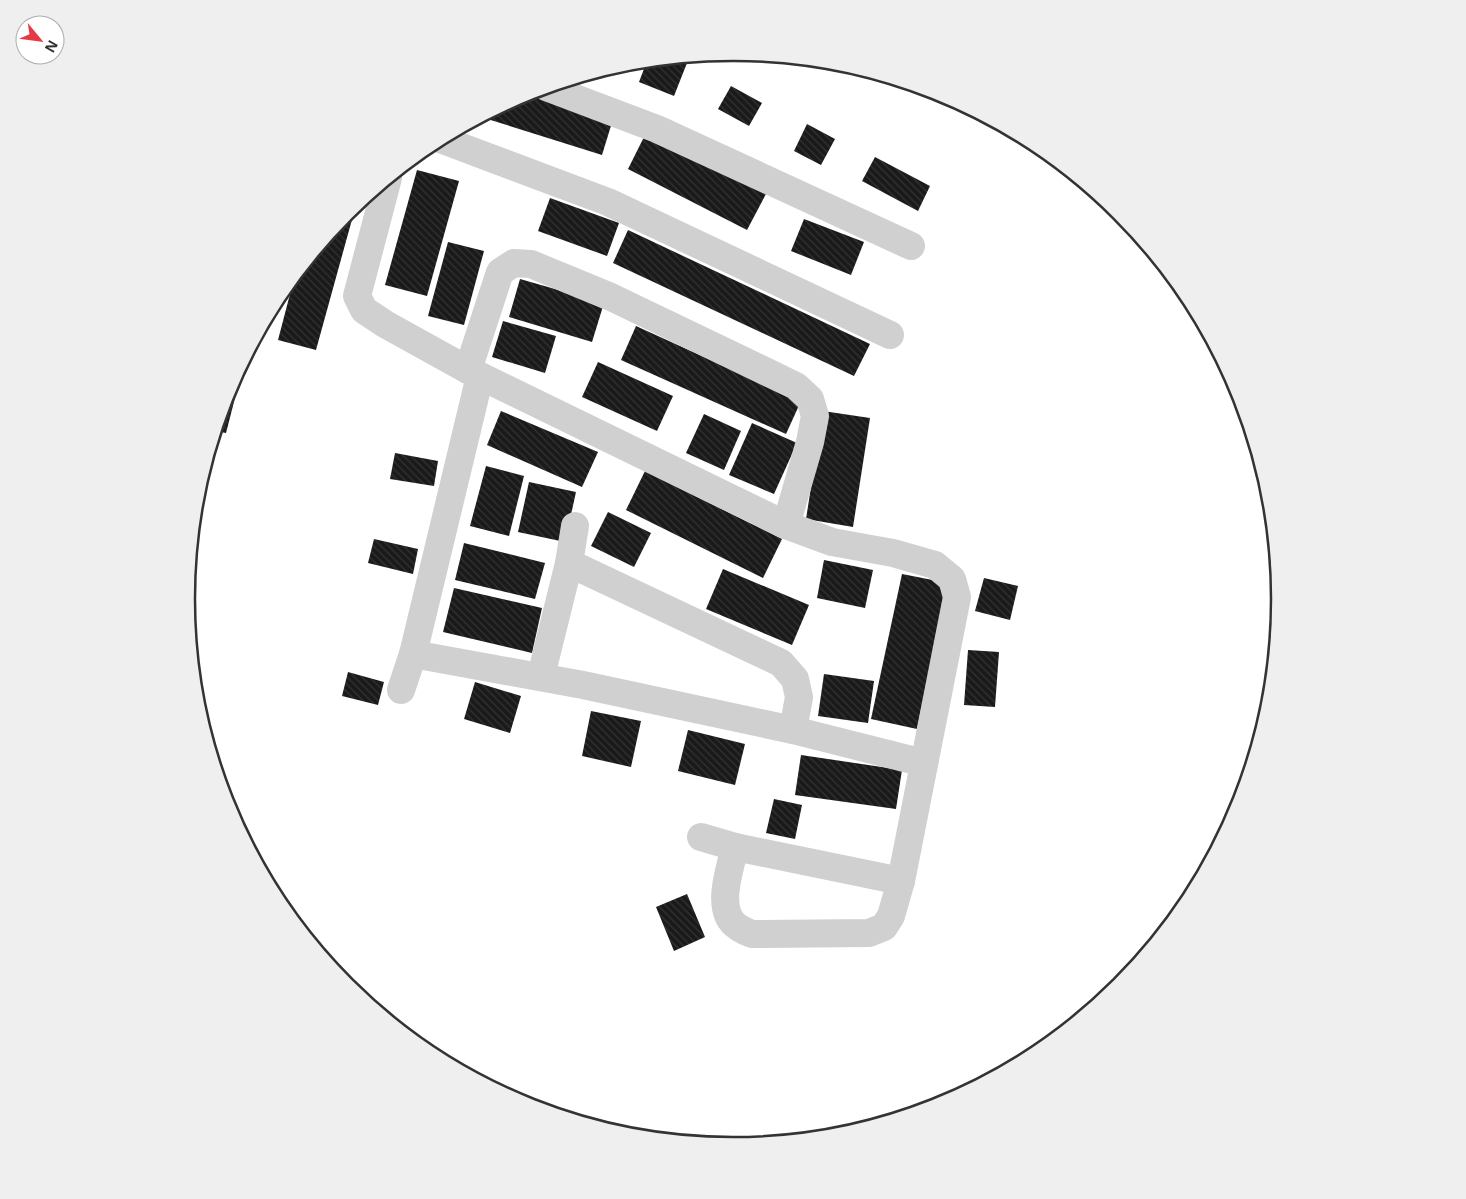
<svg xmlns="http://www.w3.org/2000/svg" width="1466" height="1199" font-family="'Noto Sans',sans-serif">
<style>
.building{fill:url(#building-back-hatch)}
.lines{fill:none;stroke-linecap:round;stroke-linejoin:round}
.minor{stroke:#d0d0d0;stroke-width:28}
.rim{fill:none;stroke:#333;stroke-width:2.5}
</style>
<defs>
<pattern id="building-back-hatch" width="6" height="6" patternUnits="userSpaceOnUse" patternTransform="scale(1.25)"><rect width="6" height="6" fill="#1a1a1a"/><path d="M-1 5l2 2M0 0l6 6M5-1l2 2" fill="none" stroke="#333"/></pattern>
</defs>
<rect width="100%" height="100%" fill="#fff"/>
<g class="building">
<path d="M674,58L687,63L674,96L639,82L647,61Z"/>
<path d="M731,86L762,103L749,126L718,109Z"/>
<path d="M534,91L614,116L602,155L481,117L524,94Z"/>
<path d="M807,124L835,139L821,165L794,151Z"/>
<path d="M647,131L767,192L747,230L628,169Z"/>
<path d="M875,157L930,186L918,211L862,181Z"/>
<path d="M417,170L459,181L427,296L385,285Z"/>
<path d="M550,198L619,223L607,256L538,231Z"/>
<path d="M356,205L316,350L278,340L295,275L346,213Z"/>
<path d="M804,219L864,242L851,275L791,251Z"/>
<path d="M628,230L870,344L854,376L613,263Z"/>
<path d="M448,242L484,251L464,325L428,316Z"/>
<path d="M520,279L604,303L592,342L509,317Z"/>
<path d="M503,321L556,336L545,373L492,357Z"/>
<path d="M636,326L801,401L786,434L621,360Z"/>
<path d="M598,362L673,396L657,431L582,397Z"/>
<path d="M227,391L236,394L226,433L215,431Z"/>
<path d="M501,411L598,452L582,487L487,445Z"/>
<path d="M823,411L870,418L853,527L806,519Z"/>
<path d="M704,414L741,431L724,470L686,453Z"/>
<path d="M752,423L797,443L774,494L729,475Z"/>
<path d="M395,453L438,461L434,486L390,479Z"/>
<path d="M486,466L524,476L509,536L470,526Z"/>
<path d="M645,471L782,539L763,578L626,510Z"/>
<path d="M529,482L576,492L565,542L518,532Z"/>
<path d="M608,512L651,533L634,567L591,546Z"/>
<path d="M374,539L418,549L413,574L368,563Z"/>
<path d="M464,543L545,563L535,599L455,580Z"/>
<path d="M824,560L873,570L865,608L817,598Z"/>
<path d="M723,569L809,605L792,645L706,609Z"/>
<path d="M902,574L948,583L917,729L871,719Z"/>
<path d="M984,578L1018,586L1010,620L975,611Z"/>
<path d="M454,588L542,608L532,653L443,632Z"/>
<path d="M968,650L999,652L995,707L964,705Z"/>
<path d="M348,672L384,682L378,705L342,696Z"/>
<path d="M824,674L874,681L868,723L818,716Z"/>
<path d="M475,682L521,696L510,733L464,719Z"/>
<path d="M591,711L641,721L631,767L582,756Z"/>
<path d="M688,730L745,744L735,785L678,771Z"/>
<path d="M801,755L902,770L896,809L795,795Z"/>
<path d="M774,799L802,805L795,839L766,833Z"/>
<path d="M687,894L705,937L674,951L656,907Z"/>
</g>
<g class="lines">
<g class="minor">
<path d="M546,87L657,129L911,246"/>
<path d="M440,139L608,202L890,335"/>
<path d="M388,178L357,296L364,310L385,324L468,370L500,272L514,263L531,264L611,297L796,386L810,399L815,416L810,442L786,525"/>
<path d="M468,370L786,525L832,542L893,553L935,565L952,579L957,597L901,881L891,916L884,927L869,933L752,934C747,932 742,930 738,927C714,912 730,869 735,847"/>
<path d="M480,376L413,654L583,685L793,730L924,763"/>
<path d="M569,563L575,526"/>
<path d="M541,676L569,563L781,663L795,679L799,697L793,730"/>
<path d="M401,690L413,654"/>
<path d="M701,837L735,847L901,881"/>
</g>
</g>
<path d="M0 0H1466V1199H0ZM195 599a538 538 0 1 1 1076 0a538 538 0 1 1-1076 0Z" fill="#efefef" fill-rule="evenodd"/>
<path class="rim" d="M195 599a538 538 0 1 1 1076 0a538 538 0 1 1-1076 0Z"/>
<g transform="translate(40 40) rotate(119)"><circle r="24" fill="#ffffff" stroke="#adadad"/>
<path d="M0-4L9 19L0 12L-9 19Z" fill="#e63946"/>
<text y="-8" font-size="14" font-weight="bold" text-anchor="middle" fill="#333333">N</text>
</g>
</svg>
